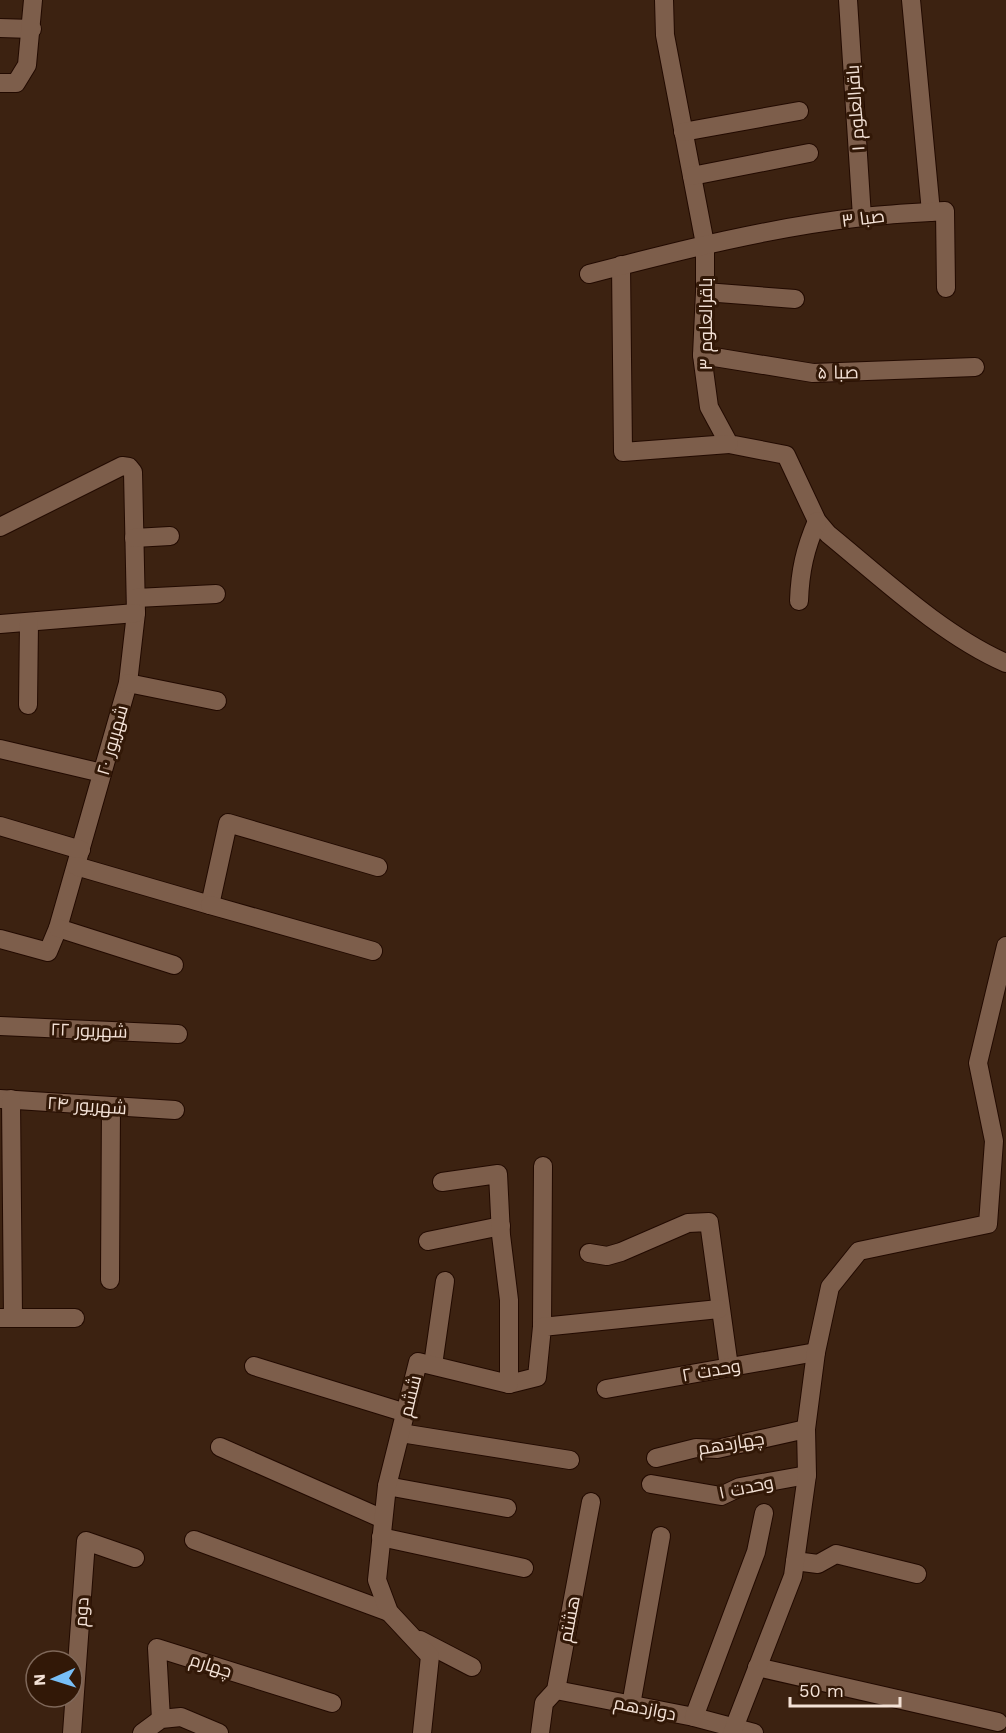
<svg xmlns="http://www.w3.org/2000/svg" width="1006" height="1733" font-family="'Work Sans',Cairo,sans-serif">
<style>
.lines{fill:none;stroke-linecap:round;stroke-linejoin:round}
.minor-casing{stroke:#220a00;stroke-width:20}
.minor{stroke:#7d5e4b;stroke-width:18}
.labels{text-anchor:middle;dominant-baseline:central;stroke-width:6;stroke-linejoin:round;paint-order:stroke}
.street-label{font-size:18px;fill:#f3e1d6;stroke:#321807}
</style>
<rect width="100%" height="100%" fill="#3c2211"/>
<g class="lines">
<defs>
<g id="minor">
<path d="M664,0L665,35L705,244V292L702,355L709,407L729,444L786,455L817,521L828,534C882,578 942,635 1006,663"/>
<path d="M848,0L862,217"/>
<path d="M911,0L931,212"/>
<path d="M0,28L32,29"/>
<path d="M0,83H16L27,65L33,0"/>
<path d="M683,132L799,111"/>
<path d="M692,176L809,153"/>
<path d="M621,265L623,452L729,444"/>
<path d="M589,274C678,251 771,227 863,217C890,214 918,213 945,211L946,288"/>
<path d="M705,292L795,299"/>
<path d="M702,355L813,373L975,367"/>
<path d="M0,527L122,466L129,467L133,472L136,613L128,683L58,928L48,952L0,939"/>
<path d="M134,538L170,536"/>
<path d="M136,598L216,594"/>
<path d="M799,601C800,571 805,549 817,521"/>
<path d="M0,624L136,613"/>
<path d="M128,683L217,701"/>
<path d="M28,705L29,623"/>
<path d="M0,749L102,773"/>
<path d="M0,826L81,850"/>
<path d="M76,866L210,905L228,823L378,867"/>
<path d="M210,905L373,951"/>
<path d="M58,928L174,965"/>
<path d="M0,1026L178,1034"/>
<path d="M0,1099L175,1110"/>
<path d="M11,1099L13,1317"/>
<path d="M428,1241L501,1226"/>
<path d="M589,1253L607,1256L621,1252L688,1223L709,1222L729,1367"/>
<path d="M110,1280L111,1106"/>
<path d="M0,1318H75"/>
<path d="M542,1327L543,1166"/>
<path d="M433,1365L445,1281"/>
<path d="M254,1366L406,1413"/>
<path d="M509,1384L537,1377L542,1327L719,1309"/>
<path d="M606,1389L816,1352"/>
<path d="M401,1433L570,1460"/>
<path d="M220,1447L383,1519"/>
<path d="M656,1458L696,1448L717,1449L806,1429"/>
<path d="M651,1484L721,1496L740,1487L807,1475"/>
<path d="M387,1486L507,1508"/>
<path d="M381,1537L524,1568"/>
<path d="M194,1540L389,1612"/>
<path d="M795,1561L818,1564L836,1554L917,1574"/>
<path d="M420,1640L472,1667"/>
<path d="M757,1667L998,1722"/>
<path d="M556,1690L694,1717L754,1733"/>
<path d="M631,1705L661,1536"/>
<path d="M694,1717L756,1552L764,1513"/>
<path d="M161,1719L157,1648L332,1703"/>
<path d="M72,1733L86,1541L135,1558"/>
<path d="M142,1733L161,1719L181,1717L219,1733"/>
<path d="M422,1733L430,1656L389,1612L377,1580L387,1486L418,1362L509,1384V1300L501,1235L498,1174L442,1182"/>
<path d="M540,1733L544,1703L556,1690L591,1502"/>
<path d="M732,1733L793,1576L807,1475L806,1429L816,1352L830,1287L859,1251L988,1224L994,1141L978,1063L1006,946"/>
</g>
</defs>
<use href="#minor" class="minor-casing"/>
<use href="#minor" class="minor"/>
</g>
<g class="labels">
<g class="street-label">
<text transform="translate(855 108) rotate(-94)">باقرالعلوم ۱</text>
<text transform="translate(863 218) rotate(-7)">صبا ۳</text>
<text transform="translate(705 324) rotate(-90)">باقرالعلوم ۳</text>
<text transform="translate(838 372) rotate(-1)">صبا ۵</text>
<text transform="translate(112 740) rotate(-74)">شهریور ۲۰</text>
<text transform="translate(89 1030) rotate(2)">شهریور ۲۲</text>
<text transform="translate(87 1105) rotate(4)">شهریور ۲۴</text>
<text transform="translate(711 1370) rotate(-10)">وحدت ۲</text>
<text transform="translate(410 1396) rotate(-76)">ششم</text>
<text transform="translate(731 1443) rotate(-9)">چهاردهم</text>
<text transform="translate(746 1487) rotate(-12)">وحدت ۱</text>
<text transform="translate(81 1612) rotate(-86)">دوم</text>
<text transform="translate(569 1619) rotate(-79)">هشتم</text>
<text transform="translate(211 1665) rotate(18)">چهارم</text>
<text transform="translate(645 1708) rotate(11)">دوازدهم</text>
</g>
</g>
<g transform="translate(54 1679) rotate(267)"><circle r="28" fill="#321807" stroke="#7f685a" stroke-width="1.5"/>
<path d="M0-4.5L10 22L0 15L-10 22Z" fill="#78bff7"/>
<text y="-9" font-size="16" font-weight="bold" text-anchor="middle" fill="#f3e1d6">N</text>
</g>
<path d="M790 1697v9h110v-9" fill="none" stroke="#f3e1d6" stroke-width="3"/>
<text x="799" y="1697" font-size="18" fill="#f3e1d6" stroke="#321807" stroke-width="4.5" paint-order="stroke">50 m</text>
</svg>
